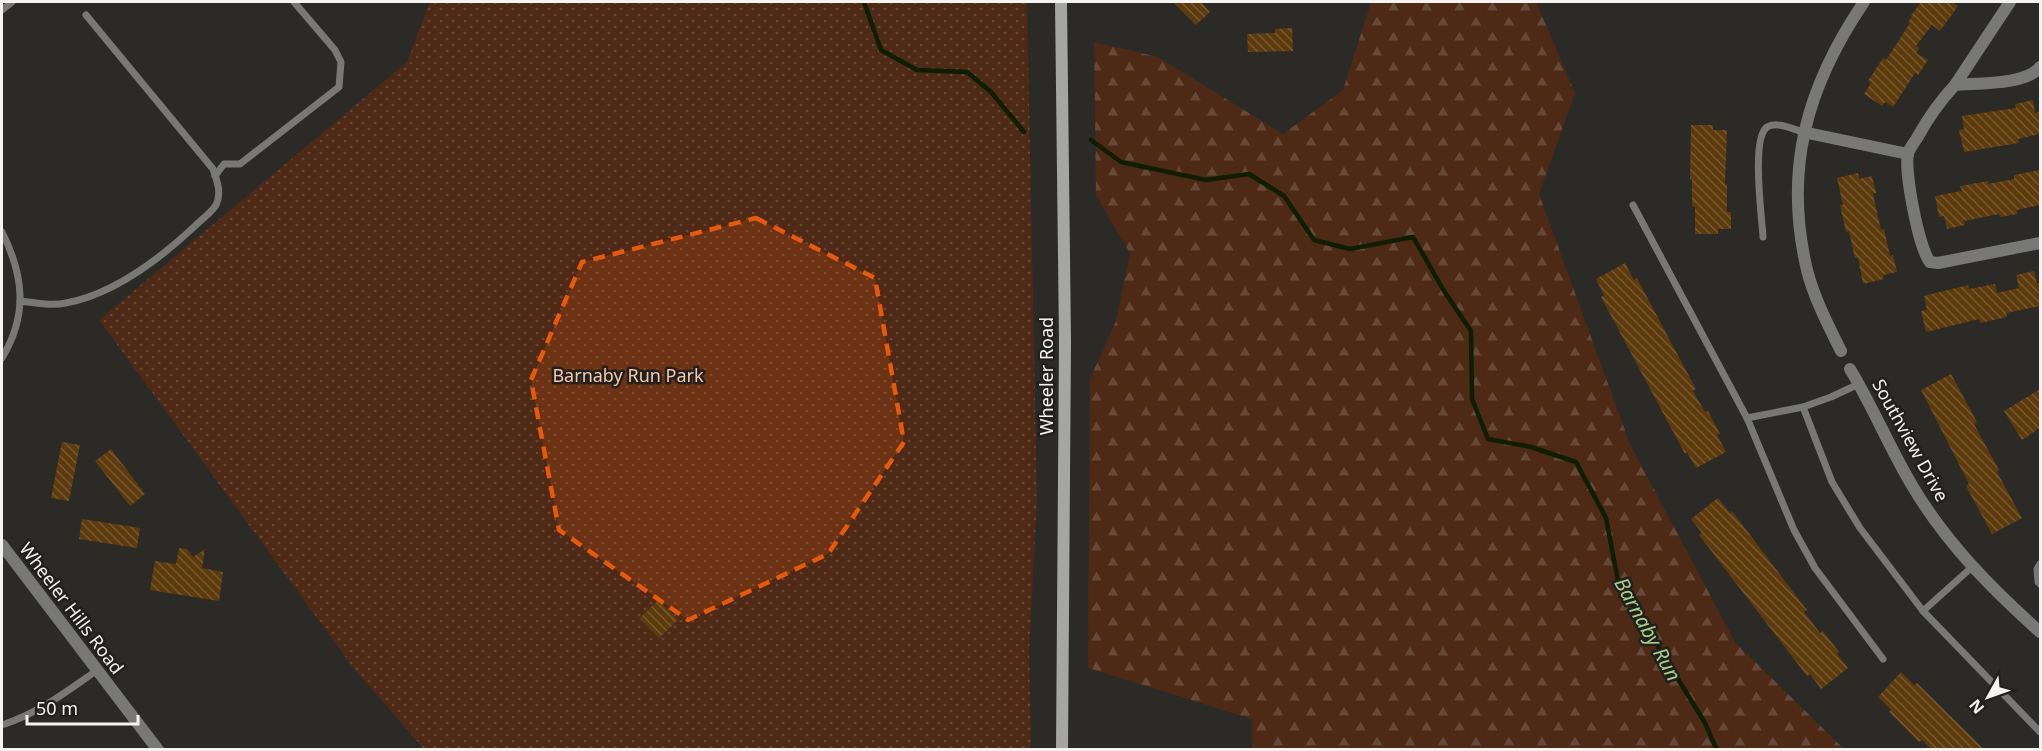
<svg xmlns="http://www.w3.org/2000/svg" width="2042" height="751" font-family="'Noto Sans',sans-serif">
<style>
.grass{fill:url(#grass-dots)}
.forest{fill:url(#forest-firs)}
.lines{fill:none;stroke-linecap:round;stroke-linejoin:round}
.stream{stroke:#0d1f00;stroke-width:4.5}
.building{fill:url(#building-back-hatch)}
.lane{stroke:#787876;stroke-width:7}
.street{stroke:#787876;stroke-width:12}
.secondary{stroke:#a5a5a2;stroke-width:12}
.marked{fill:#e8590c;fill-opacity:0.2;stroke:#e8590c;stroke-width:4.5;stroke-dasharray:12 8;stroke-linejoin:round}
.labels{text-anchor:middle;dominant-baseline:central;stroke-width:5;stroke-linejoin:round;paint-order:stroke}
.park-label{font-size:18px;fill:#f7c7b0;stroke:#21201d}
.street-label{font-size:18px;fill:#f4f3f1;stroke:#21201d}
.water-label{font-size:20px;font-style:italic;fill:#a5d088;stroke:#21201d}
</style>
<defs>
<pattern id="grass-dots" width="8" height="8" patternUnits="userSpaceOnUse" patternTransform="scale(1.5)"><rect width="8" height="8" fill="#4d2916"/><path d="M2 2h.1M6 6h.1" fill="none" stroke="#674838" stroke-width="1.8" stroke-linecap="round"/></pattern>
<pattern id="forest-firs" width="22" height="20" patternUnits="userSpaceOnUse" patternTransform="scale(1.5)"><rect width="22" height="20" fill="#4d2916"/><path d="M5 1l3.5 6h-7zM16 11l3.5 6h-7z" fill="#674838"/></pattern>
<pattern id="building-back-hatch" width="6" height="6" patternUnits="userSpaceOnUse" patternTransform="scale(1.5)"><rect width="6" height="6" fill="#5e3b0c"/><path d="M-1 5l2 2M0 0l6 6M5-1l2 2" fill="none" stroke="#765830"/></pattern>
</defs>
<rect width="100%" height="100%" fill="#2b2a26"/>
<path class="grass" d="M430,2H1027L1037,500L1029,650L1031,749H424L355,670L99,320L407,62Z"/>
<path class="forest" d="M1371,2H1536L1575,93L1539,194L1630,444L1735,642L1844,749H1252V719L1088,668L1090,379L1116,321L1130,253L1096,196L1094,42L1158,57L1283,134L1343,90Z"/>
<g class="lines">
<g class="stream">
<path d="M864,2L881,50L917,70L967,72L991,92L1024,132"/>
<path d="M1091,140L1121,162L1206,180L1249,174L1284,196L1314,240L1350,249L1413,237L1444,291L1471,331L1472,399L1488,439L1531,447L1576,462L1606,518L1618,581L1705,723L1717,750"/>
</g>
</g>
<g class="building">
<path d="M1173,2H1201L1210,12L1196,25Z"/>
<path d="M1921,2H1953L1958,6L1940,31L1932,25L1916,46L1919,48L1916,53L1928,60L1918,75L1915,73L1893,107L1885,102L1882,106L1864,94L1871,83L1868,81L1883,58L1886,60L1910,23L1908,22L1912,17L1911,16Z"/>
<path d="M1292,28L1293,51L1248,52L1247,34L1275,33V29Z"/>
<path d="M2033,100L2035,113L2040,112V134L2018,139L2019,143L1964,152L1959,130L1964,129L1962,116L2016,108L2015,104Z"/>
<path d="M1691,125H1713V130H1727L1725,184H1727V212H1731V229H1718V234H1695V207L1692,206V179H1690Z"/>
<path d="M2040,170V205L2017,210V214L2000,217L1999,214L1964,221L1965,225L1947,229L1944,216L1939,217L1935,196L1962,191L1960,186L1988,181V184L2014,179V175Z"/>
<path d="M1858,173L1859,179L1872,176L1876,193L1873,194L1881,230L1884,229L1890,256L1893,255L1897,272L1883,275L1884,279L1863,284L1858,258H1855L1849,231L1846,232L1840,205H1843L1837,178Z"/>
<path d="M1625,263L1634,280L1637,278L1658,318L1696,389L1693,391L1705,412L1708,411L1720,434L1717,435L1726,452L1696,468L1687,452L1685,454L1601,297L1604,295L1596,279Z"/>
<path d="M2034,271L2037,284L2040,283V306L2006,313L2007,317L1980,323L1979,319L1926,332L1921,311L1927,310L1924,296L1968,285L1969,289L1995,284L1997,293L2019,288L2016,275Z"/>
<path d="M1951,374L1977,422L1974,424L1999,470L1997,472L2022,518L1992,534L1966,486L1969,484L1921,390Z"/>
<path d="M2040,389V428L2022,440L2004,411Z"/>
<path d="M62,442L80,445L69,501L51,498Z"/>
<path d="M111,449L145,494L130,506L95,461Z"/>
<path d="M1718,498L1730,513L1732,511L1775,568L1807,610L1804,612L1820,633L1823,631L1839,652L1837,654L1848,668L1821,689L1810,674L1807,676L1699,535L1702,533L1691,519Z"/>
<path d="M82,519L140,528L137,548L79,539Z"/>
<path d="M179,548L187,549L193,557L205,549L202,568L223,572L219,601L150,590L155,561L176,564Z"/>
<path d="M658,600L678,620L659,638L639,619Z"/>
<path d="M1901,672L1914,685L1917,683L1985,750H1932L1922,740L1919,742L1889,712L1891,710L1878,697Z"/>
</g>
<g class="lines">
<g class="lane">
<path d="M2,10L12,2"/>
<path d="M215,176L224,164H240L339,87L341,62L335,50L294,2"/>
<path d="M1633,205L1747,418L1794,530L1815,568L1883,659"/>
<path d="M2,232C24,276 28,315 2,358"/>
<path d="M1763,237C1762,218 1751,138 1767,127C1777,121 1792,129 1803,132"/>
<path d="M20,301C35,303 51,306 66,303C115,294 161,258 196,225C202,219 212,212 216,205C222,193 217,181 213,169L86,15"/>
<path d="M1803,407L1832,482L1860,528L1923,611L2040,732"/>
<path d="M1747,418L1803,407L1831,397L1859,384"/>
<path d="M2040,564L2037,569L2038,582L2040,584"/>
<path d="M1923,611L1972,567"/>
<path d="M2,725C37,714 66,692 96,671"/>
</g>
<g class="street">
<path d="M2010,2L1955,85C1977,83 2027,85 2040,67"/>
<path d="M1955,85C1940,101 1928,118 1917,138C1914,143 1909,149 1908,154C1904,171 1919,249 1930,262L1938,263L2040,243"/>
<path d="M1803,132L1908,154"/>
<path d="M1841,351C1828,325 1814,298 1807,270C1783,169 1807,86 1864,2"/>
<path d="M1850,369C1873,407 1890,449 1913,487C1947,544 1992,589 2040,632"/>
<path d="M2,545L158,750"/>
</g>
<path class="secondary" d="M1061,2L1065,341L1062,750"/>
</g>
<path class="marked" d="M756,218L875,278L904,442L828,554L688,620L559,530L531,380L582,262Z"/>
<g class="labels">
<g class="park-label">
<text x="628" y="375">Barnaby Run Park</text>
</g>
<g class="street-label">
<text transform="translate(1046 376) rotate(-90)">Wheeler Road</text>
<text transform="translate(1911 440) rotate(61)">Southview Drive</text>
<text transform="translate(72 608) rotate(53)">Wheeler Hills Road</text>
</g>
<g class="water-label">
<text transform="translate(1648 629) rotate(61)">Barnaby Run</text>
</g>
</g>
<rect width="2042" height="751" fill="none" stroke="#f4f3f1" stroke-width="6"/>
<g transform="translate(1988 697) rotate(230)" stroke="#21201d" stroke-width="4.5" paint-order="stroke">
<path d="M0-4.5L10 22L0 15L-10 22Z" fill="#f4f3f1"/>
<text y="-9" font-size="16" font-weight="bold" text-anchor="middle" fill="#f4f3f1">N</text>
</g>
<path d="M27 715v9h111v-9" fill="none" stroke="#f4f3f1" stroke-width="3"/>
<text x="36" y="715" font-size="18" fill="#f4f3f1" stroke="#21201d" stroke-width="4.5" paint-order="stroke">50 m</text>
</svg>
